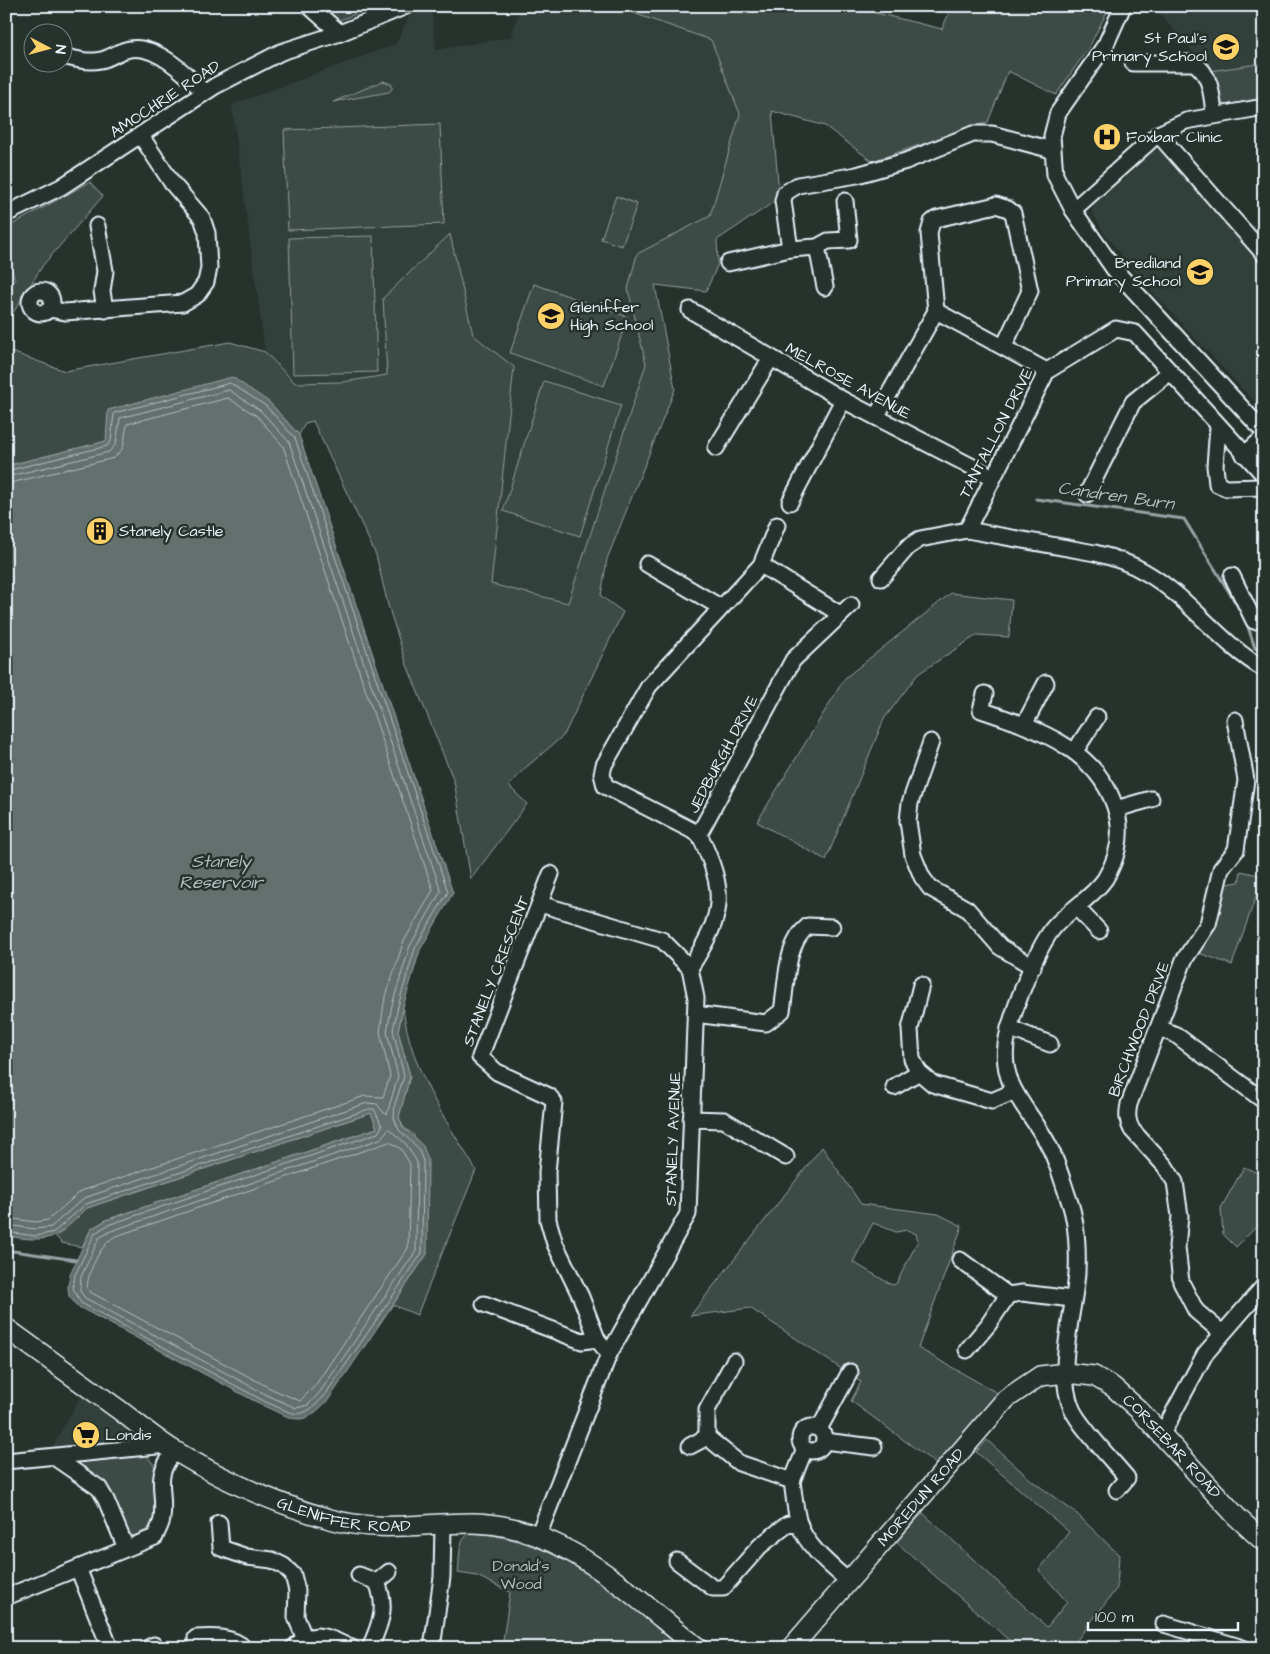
<svg xmlns="http://www.w3.org/2000/svg" width="1270" height="1654" font-family="'Architects Daughter',sans-serif">
<style>
.built{fill:#333f3a}
.green{fill:#3e4b47;stroke:#939ea0;fill-rule:evenodd}
.water{fill:#636f6d;stroke:#98a3a5}
.lines{fill:none;stroke-linecap:round;stroke-linejoin:round}
.shore{stroke:#b3bdc0;stroke-width:1}
.stream{stroke:#98a3a5;stroke-width:3}
.minor-casing{stroke:#e8f1f8;stroke-width:19}
.major-casing{stroke:#e8f1f8;stroke-width:22}
.minor{stroke:#26332d;stroke-width:15}
.major{stroke:#26332d;stroke-width:19}
.labels{text-anchor:middle;dominant-baseline:central;stroke-width:5;stroke-linejoin:round;paint-order:stroke}
.poi-label{font-size:16px;fill:#e8f1f8;stroke:#26332d;text-anchor:start}
.street-label{font-size:16px;fill:#e8f1f8;stroke:#26332d}
.park-label{font-size:16px;fill:#b5bfc3;stroke:#26332d}
.water-label{font-size:18px;font-style:italic;fill:#b3bdc0;stroke:#26332d}
</style>
<rect width="100%" height="100%" fill="#26332d"/>
<filter id="ink" filterUnits="userSpaceOnUse"><feTurbulence type="fractalNoise" baseFrequency=".02" numOctaves="2"/><feDisplacementMap in="SourceGraphic" scale="10" xChannelSelector="R" yChannelSelector="G"/><feConvolveMatrix kernelMatrix="1 2 1 2 8 2 1 2 1" color-interpolation-filters="sRGB"/></filter>
<g filter="url(#ink)">
<g class="built">
<path d="M520,6H616L711,40L740,114L710,217L637,254L628,289L646,364L568,603L491,584L514,367L473,335L450,234L383,298L387,375L343,382L295,383L265,352L232,105L396,44L410,14L431,7L436,50L512,37Z"/>
<path d="M1153,6H1264V63L1210,71Z"/>
<path d="M1160,149L1171,156L1264,262V412L1143,282L1104,233L1092,212L1094,201L1150,152Z"/>
<path d="M81,1396L127,1428L125,1446L66,1449L53,1446Z"/>
</g>
<g class="green">
<path d="M316,6H376L335,22Z"/>
<path d="M642,6H847L942,29L952,6H1110L1089,47L1056,95L1008,71L988,122L872,161L825,126L772,111L778,182L777,200L717,240L718,264L706,291L655,285L675,389L607,559L601,596L623,612L564,735L524,769L509,786L527,804L471,879L454,781L407,665L388,605L376,555L313,421L305,423L299,435L269,402L6,466V350L65,371L230,342L265,352L295,383L343,382L387,375L383,298L450,234L473,335L514,367L491,584L568,603L646,364L628,289L637,254L710,216L740,114L711,40L633,13Z"/>
<path d="M1264,63V98L1226,105L1219,102L1210,71Z"/>
<path d="M383,81L392,84V89L389,92L333,102Z"/>
<path d="M440,124L444,224L288,230L284,130Z"/>
<path d="M90,182L103,196L43,265L6,324V291L15,279L6,256V228Z"/>
<path d="M616,196L637,204L622,246L601,239Z"/>
<path d="M373,236L377,372L293,374L289,238Z"/>
<path d="M534,284L628,317L604,386L510,353Z"/>
<path d="M544,381L621,405L580,536L503,511Z"/>
<path d="M951,593L1012,600L1009,637L977,635L918,674L884,719L826,860L757,822L845,678Z"/>
<path d="M1241,871L1263,876L1232,965L1199,953L1211,932L1226,884L1239,882Z"/>
<path d="M403,1008C411,1070 444,1117 476,1170L417,1315L393,1305L427,1254L414,1135L403,1127L399,1117L410,1076L398,1031Z"/>
<path d="M371,1113L377,1128L106,1220L91,1229L82,1247L62,1243L56,1237L87,1208Z"/>
<path d="M822,1147L861,1204L938,1214L962,1226L918,1348L999,1394L939,1466L851,1401L861,1382L750,1308L690,1316ZM873,1223L896,1232L907,1230L916,1234L918,1241L896,1284L892,1285L853,1262Z"/>
<path d="M1244,1167L1264,1176V1219L1236,1247L1223,1234L1221,1208Z"/>
<path d="M987,1440L1031,1480L1077,1514L1119,1555L1117,1588L1071,1648H1018L896,1542L923,1513L1047,1627L1067,1602L1039,1570L1069,1532L976,1452Z"/>
<path d="M144,1452L154,1465L156,1475L154,1521L150,1528L134,1536L125,1531L69,1460Z"/>
<path d="M471,1533C562,1539 614,1594 681,1648H502L510,1592L477,1576L458,1573C460,1560 457,1538 471,1533Z"/>
</g>
<path class="water" d="M232,377L269,402L299,435L453,893L420,950L403,1007L398,1031L410,1076L399,1117L403,1127L423,1146L428,1160L427,1254L329,1399C302,1428 297,1421 264,1406L77,1306L69,1296L68,1287L70,1274L91,1229L106,1220L377,1128L371,1113L87,1208C55,1240 52,1243 6,1236V466L106,441L108,410Z"/>
<g class="lines">
<g class="shore">
<path d="M6,471L107,446L111,441L114,413L230,383L266,406L295,438L448,892L415,948L398,1006L393,1030L404,1076L395,1104L394,1118L399,1130L418,1148L423,1161L422,1253L325,1395C301,1422 296,1415 266,1402L81,1303L73,1288L75,1275L95,1233L108,1225L378,1133L382,1126L374,1109H369L86,1204L54,1232L36,1236L6,1232"/>
<path d="M6,477L109,452L116,444L120,418L229,390L261,411L289,442L441,891L410,946L392,1005L387,1032L398,1076L387,1114L384,1113L377,1104L367,1103L84,1198L51,1227L36,1229L6,1225"/>
<path d="M6,484L114,458L123,448L127,424L228,398L257,416L283,446L433,890L403,943L384,1003L380,1032L390,1076L383,1097L365,1096L81,1191L48,1220L36,1222L6,1218"/>
<path d="M389,1129L406,1144L417,1162L416,1251L320,1392L308,1405L296,1408L269,1396L85,1298L80,1291L81,1277L99,1238L111,1231L380,1139Z"/>
<path d="M390,1142L401,1149L410,1164L408,1248L314,1387L300,1401L272,1389L90,1292L87,1288C88,1271 100,1246 114,1237Z"/>
</g>
<g class="stream">
<path d="M1036,499L1184,519L1242,613"/>
<path d="M1246,621L1255,648L1264,653"/>
<path d="M6,1250L76,1260"/>
</g>
<defs>
<g id="minor">
<path d="M309,6L340,33"/>
<path d="M1123,6L1106,44L1058,113L1052,136L1055,175L1073,210L1114,269L1264,432"/>
<path d="M62,56C75,59 87,63 101,60C111,58 120,50 130,49C156,44 187,75 204,92"/>
<path d="M1133,63H1194C1211,74 1212,96 1214,114"/>
<path d="M1158,134L1264,254"/>
<path d="M1073,210L1158,134L1186,121L1264,107"/>
<path d="M6,214L61,187L215,86L281,52L340,33L406,6"/>
<path d="M97,226L105,271L102,291L105,310"/>
<path d="M817,247L825,287"/>
<path d="M790,249L783,201L785,193L798,185L857,175L906,161L973,134H992L1052,150"/>
<path d="M728,263L790,249L817,247L828,241L849,240L845,201"/>
<circle cx="41" cy="302" r="11"/>
<path d="M50,309L65,312L183,303L197,295L206,282L209,268L207,233L202,218L172,183L141,136"/>
<path d="M690,310L843,400L992,477"/>
<path d="M936,311L1047,371"/>
<path d="M876,417L936,311L929,233L932,222L936,219L996,205L1008,209L1013,213L1030,291L1004,346"/>
<path d="M1218,427L1215,466L1217,484L1226,488L1264,487"/>
<path d="M716,448L771,358"/>
<path d="M1244,455L1264,437"/>
<path d="M1087,494L1133,402L1170,372"/>
<path d="M790,502L843,400"/>
<path d="M967,530L1047,371L1116,329L1135,333L1264,475"/>
<path d="M647,564L720,607"/>
<path d="M761,565L840,614"/>
<path d="M1232,576L1254,621L1264,613"/>
<path d="M881,578L908,547L920,539L967,530L1095,553C1112,557 1130,563 1145,572C1189,597 1219,643 1264,669"/>
<path d="M985,694L981,710C1038,729 1104,751 1118,818C1122,839 1116,861 1105,879C1091,899 1070,909 1055,926C1037,946 1009,1019 1006,1045C1000,1089 1033,1112 1050,1148C1058,1164 1063,1183 1069,1200C1077,1222 1078,1249 1077,1273C1074,1314 1055,1369 1072,1409C1080,1427 1113,1461 1127,1478L1117,1490"/>
<path d="M1024,725L1046,683"/>
<path d="M931,742L910,803L908,821L913,855L922,877L930,888L967,909L1000,947L1033,967"/>
<path d="M1075,751L1097,717"/>
<path d="M1116,809L1151,799"/>
<path d="M699,834L605,786L602,774L604,765L649,686L761,565L777,525"/>
<path d="M551,874L480,1057L497,1072L549,1096L554,1102L547,1172L548,1220L555,1244L581,1297L597,1339L609,1354"/>
<path d="M1077,908L1099,931"/>
<path d="M690,968C725,913 727,893 699,834L793,660L851,605"/>
<path d="M921,985L910,1029L912,1059L919,1072L933,1084L992,1101L1013,1092"/>
<path d="M695,1014L766,1023L782,1011C787,983 785,944 808,926L832,927"/>
<path d="M1009,1028L1050,1044"/>
<path d="M1159,1028L1176,1035L1264,1101"/>
<path d="M894,1087L919,1072"/>
<path d="M691,1119L724,1120L786,1157"/>
<path d="M960,1260L1008,1295"/>
<path d="M484,1304L582,1341L597,1339"/>
<path d="M1222,1333L1196,1311L1181,1282L1177,1247L1180,1216L1175,1182L1165,1166L1132,1130C1127,1121 1127,1114 1129,1104L1184,960L1208,924L1221,869L1236,850L1246,780L1235,720"/>
<path d="M967,1350L988,1325L1008,1295L1022,1293L1072,1299"/>
<path d="M734,1361L707,1410V1437L739,1463L792,1481C794,1495 795,1510 799,1524C807,1547 830,1565 847,1580"/>
<circle cx="812" cy="1439" r="12"/>
<path d="M819,1429L850,1372"/>
<path d="M1162,1434L1205,1354L1264,1286"/>
<path d="M824,1441L874,1447"/>
<path d="M690,1446L707,1437"/>
<path d="M54,1457L99,1488L106,1500L126,1548"/>
<path d="M6,1461L167,1445"/>
<path d="M792,1481L805,1449"/>
<path d="M219,1523L221,1548L247,1557L272,1560L284,1566L293,1575L297,1591L296,1617L304,1637"/>
<path d="M538,1536L609,1354L688,1214L696,998L690,968L662,940L540,904"/>
<path d="M677,1561L713,1588H723L760,1546L788,1524L800,1525"/>
<path d="M78,1568L110,1648"/>
<path d="M359,1575L377,1582C388,1609 380,1623 370,1648"/>
<path d="M377,1582L389,1572"/>
<path d="M6,1597L155,1537C157,1531 161,1525 162,1519C166,1488 152,1478 175,1451"/>
<path d="M1164,1624L1243,1648"/>
<path d="M196,1638C210,1637 234,1636 244,1648"/>
<path d="M148,1648L154,1645"/>
<path d="M293,1648C315,1627 327,1638 352,1648"/>
<path d="M432,1648L442,1577L443,1526"/>
</g>
<g id="major">
<path id="s1" d="M6,1328C43,1355 81,1382 118,1409C137,1423 155,1439 175,1451C223,1480 276,1504 330,1519C379,1533 422,1523 471,1523C562,1523 631,1595 698,1648"/>
<path id="s2" d="M791,1648L1006,1399L1040,1376L1066,1373L1094,1376L1113,1387L1139,1410L1237,1517L1264,1542"/>
</g>
</defs>
<use href="#minor" class="minor-casing"/>
<use href="#major" class="major-casing"/>
<use href="#minor" class="minor"/>
<use href="#major" class="major"/>
</g>
</g>
<defs>
<symbol id="school-disc" viewBox="-11 -11 22 22"><circle r="9.5" fill="#ffd166" stroke="#26332d"/><path d="M0-5L7-2L0 1L-7-2ZM-4 1L0 2.5L4 1V4Q0 6-4 4Z" fill="#111"/></symbol>
<symbol id="hospital-disc" viewBox="-11 -11 22 22"><circle r="9.5" fill="#ffd166" stroke="#26332d"/><path d="M-5-5h3v3.5h4V-5h3V5h-3V1.5h-4V5h-3Z" fill="#111"/></symbol>
<symbol id="building-disc" viewBox="-11 -11 22 22"><circle r="9.5" fill="#ffd166" stroke="#26332d"/><path d="M-4-6H4V6H1V3H-1V6H-4ZM-2.5-4.3h1.7v1.8h-1.7ZM.8-4.3h1.7v1.8H.8ZM-2.5-1h1.7V.8h-1.7ZM.8-1h1.7V.8H.8Z" fill="#111"/></symbol>
<symbol id="supermarket-disc" viewBox="-11 -11 22 22"><circle r="9.5" fill="#ffd166" stroke="#26332d"/><path d="M-6-5.5h2.5l.6 2H6L4.5 2H-2.5L-4.4-4H-6ZM-1.5 3.2a1.3 1.3 0 1 0 .1 0ZM3 3.2a1.3 1.3 0 1 0 .1 0Z" fill="#111"/></symbol>
</defs>
<g fill-rule="evenodd">
<use href="#school-disc" x="1210" y="31" width="32" height="32"/>
<use href="#hospital-disc" x="1091" y="121" width="32" height="32"/>
<use href="#school-disc" x="1184" y="256" width="32" height="32"/>
<use href="#school-disc" x="535" y="300" width="32" height="32"/>
<use href="#building-disc" x="84" y="515" width="32" height="32"/>
<use href="#supermarket-disc" x="70" y="1419" width="32" height="32"/>
</g>
<g class="labels">
<g class="poi-label">
<text x="1207" y="38" text-anchor="end">St Paul's<tspan x="1207" dy="18">Primary School</tspan></text>
<text x="1126" y="137">Foxbar Clinic</text>
<text x="1181" y="263" text-anchor="end">Brediland<tspan x="1181" dy="18">Primary School</tspan></text>
<text x="570" y="307">Gleniffer<tspan x="570" dy="18">High School</tspan></text>
<text x="119" y="531">Stanely Castle</text>
<text x="105" y="1435">Londis</text>
</g>
<g class="street-label">
<text transform="translate(165 99) rotate(-33)">AMOCHRIE ROAD</text>
<text transform="translate(848 381) rotate(29)">MELROSE AVENUE</text>
<text transform="translate(996 433) rotate(-63)">TANTALLON DRIVE</text>
<text transform="translate(723 754) rotate(-62)">JEDBURGH DRIVE</text>
<text transform="translate(496 971) rotate(-69)">STANELY CRESCENT</text>
<text transform="translate(1139 1029) rotate(-69)">BIRCHWOOD DRIVE</text>
<text transform="translate(673 1139) rotate(-88)">STANELY AVENUE</text>
<text stroke="none"><textPath href="#s2" startOffset="530">CORSEBAR ROAD</textPath></text>
<text stroke="none"><textPath href="#s2" startOffset="199">MOREDUN ROAD</textPath></text>
<text stroke="none"><textPath href="#s1" startOffset="392">GLENIFFER ROAD</textPath></text>
</g>
<g class="park-label">
<text x="521" y="1566">Donald's<tspan x="521" dy="18">Wood</tspan></text>
</g>
<g class="water-label">
<text transform="translate(1116 496) rotate(8)">Candren Burn</text>
<text x="221" y="861">Stanely<tspan x="221" dy="21">Reservoir</tspan></text>
</g>
</g>
<rect width="1270" height="1654" fill="none" stroke="#26332d" stroke-width="25"/>
<rect x="12" y="12" width="1245" height="1629" fill="none" stroke="#e8f1f8" stroke-width="2" filter="url(#ink)"/>
<g transform="translate(48 48) rotate(96)"><circle r="24" fill="#26332d" stroke="#747f7e"/>
<path d="M0-4L9 19L0 12L-9 19Z" fill="#ffd166"/>
<text y="-8" font-size="14" font-weight="bold" text-anchor="middle" fill="#e8f1f8">N</text>
</g>
<path d="M1088 1622v8h150v-8" fill="none" stroke="#e8f1f8" stroke-width="2.5"/>
<text x="1095" y="1622" font-size="15" fill="#e8f1f8" stroke="#26332d" stroke-width="4" paint-order="stroke">100 m</text>
</svg>
